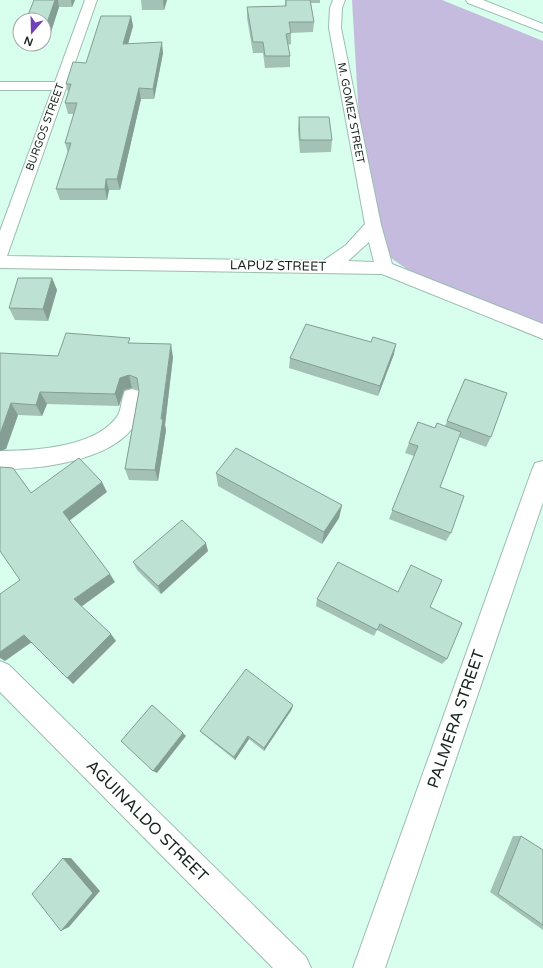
<svg xmlns="http://www.w3.org/2000/svg" width="543" height="968" font-family="'Varela Round',sans-serif">
<style>
.green{fill:#c4bbde}
.lines{fill:none;stroke-linecap:round;stroke-linejoin:round}
.minor-casing{stroke:#9abeb0;stroke-width:2}
.minor{fill:#fff;fill-rule:evenodd}
.wall{fill:#a3c2b5}
.shaded-wall{fill:#849e94}
.building{fill:#bde2d3;stroke:#849e94}
.labels{text-anchor:middle;dominant-baseline:central;stroke-width:3.5;stroke-linejoin:round;paint-order:stroke}
.far-street-label{font-size:11px;fill:#16241e;stroke:#fff}
.street-label{font-size:13px;fill:#16241e;stroke:#fff}
.near-street-label{font-size:16px;fill:#16241e;stroke:#fff}
</style>
<rect width="100%" height="100%" fill="#d8feee"/>
<path class="green" d="M352,0H442L543,41V336L447,297L381,251L359,119Z"/>
<g class="lines">
<defs>
<g id="minor">
<path d="M85,0H97L7,256L323,261L346,245L365,224L329,28L330,8L333,0H345L342,8L341,28L381,225L392,264L543,324V339L382,274L0,268V231L52,90H0V82H55ZM369,242L374,262L348,261Z"/>
<path d="M466,0H483L543,24V32L468,3Z"/>
<path d="M132,389L139,391C143,399 141,407 139,415C125,460 39,470 0,469V451C34,451 98,447 118,415C122,408 121,399 125,391Z"/>
<path d="M543,461V502L385,968H353L532,470L535,463Z"/>
<path d="M0,661L9,665L306,957L311,968H273L0,692Z"/>
</g>
</defs>
<use href="#minor" class="minor-casing"/>
<use href="#minor" class="minor"/>
</g>
<g class="wall">
<path d="M34,0H75L72,7H59L50,35H44V20Z"/>
<path d="M141,0H167L164,10H142Z"/>
<path d="M285,0H320V3H311L314,22L313,32L291,33V44L288,45L290,56V67L265,68L263,53H253L247,18V7L285,6Z"/>
<path d="M131,16L133,26L128,44L163,53L154,99H141L120,190H109L107,200H60L56,189L68,153L65,143L74,114H68L65,103L68,92L66,84Z"/>
<path d="M299,117L332,140L331,152L300,153L298,130Z"/>
<path d="M52,278L57,290L48,321L15,320L9,308Z"/>
<path d="M131,343L173,357L165,425L166,430L158,481L129,480L125,469L139,391V390L132,388L124,390L119,406L47,404L42,416L18,415L6,449L0,353L58,356Z"/>
<path d="M394,354L378,396L289,368L290,358Z"/>
<path d="M465,379L491,437L486,447L459,437L440,487L451,533L446,541L389,519L414,456L405,453L409,443L435,428L445,426Z"/>
<path d="M216,473L342,505L339,518L322,544L218,486Z"/>
<path d="M208,551L161,594L137,570L133,562Z"/>
<path d="M398,592L430,607L447,659L442,664L377,630L374,636L316,606L317,599Z"/>
<path d="M292,709L264,751L249,739L235,760L203,734L200,731Z"/>
<path d="M513,836H521L543,850V930L490,892Z"/>
</g>
<g class="shaded-wall">
<path d="M55,0H58L59,7L50,35L47,23Z"/>
<path d="M71,0H75L72,7Z"/>
<path d="M163,0H167L164,10Z"/>
<path d="M131,16L133,26L125,55L123,44Z"/>
<path d="M162,42L163,53L154,99L153,89Z"/>
<path d="M139,88L141,99L120,190L117,179Z"/>
<path d="M106,179L109,190L107,200L105,189Z"/>
<path d="M52,278L57,290L48,321L43,309Z"/>
<path d="M171,344L173,357L165,425L166,430L158,481L155,470Z"/>
<path d="M396,344L394,354L378,396L380,386Z"/>
<path d="M129,375L132,388L124,390L119,406L115,394L120,378Z"/>
<path d="M40,392L47,404L42,416L36,405Z"/>
<path d="M11,403L18,415L6,449L0,451V434Z"/>
<path d="M102,482L107,492L69,521L63,512Z"/>
<path d="M342,505L339,518L322,544L324,532Z"/>
<path d="M206,543L208,551L161,594L158,586Z"/>
<path d="M110,574L115,582L81,607L74,599Z"/>
<path d="M111,634L116,641L73,684L67,678Z"/>
<path d="M24,635L32,642L5,661L0,658V652Z"/>
<path d="M293,705L292,709L264,751V748Z"/>
<path d="M183,733L186,736L157,773L153,771Z"/>
<path d="M248,736L249,739L235,760L234,757Z"/>
<path d="M63,858H71L100,891L69,927L61,931Z"/>
</g>
<g class="building">
<path d="M34,0H55L47,23H44V20H26Z"/>
<path d="M286,0H310L314,22H289L291,33L286,34L290,56H265L263,42H253L247,7L286,6Z"/>
<path d="M101,16H131L123,44L162,42L153,89L139,88L117,179H106L105,189H56L71,143H65L77,103H65L71,84H66L73,62L86,63Z"/>
<path d="M299,117H329L332,140H300Z"/>
<path d="M18,278H52L43,309L9,308Z"/>
<path d="M306,324L371,342L373,337L396,344L380,386L290,358Z"/>
<path d="M66,333L130,338L128,343L171,344L161,419H163L155,470L125,469L139,391L137,378L129,375L120,378L115,394L40,392L36,405L11,403L0,434V353L58,356Z"/>
<path d="M465,379L507,393L491,437L447,421Z"/>
<path d="M418,422L435,428L437,423L461,432L440,487L464,496L451,533L392,510L418,446L409,443Z"/>
<path d="M236,448L342,505L324,532L216,473Z"/>
<path d="M79,458L102,482L63,512L110,574L74,599L111,634L67,678L24,635L0,652V594L20,580L0,551V467L13,468L31,493Z"/>
<path d="M182,520L206,543L158,586L133,562Z"/>
<path d="M338,562L398,592L411,565L442,580L430,607L462,623L447,659L380,624L377,630L317,599Z"/>
<path d="M246,669L293,705L264,748L248,736L234,757L200,731Z"/>
<path d="M152,705L183,733L153,771L121,741Z"/>
<path d="M521,836L543,850V925L498,894Z"/>
<path d="M63,858L93,893L61,931L32,894Z"/>
</g>
<g class="labels">
<g class="far-street-label">
<text transform="translate(351 113) rotate(79)">M. GOMEZ STREET</text>
<text transform="translate(45 127) rotate(-70)">BURGOS STREET</text>
</g>
<g class="street-label">
<text transform="translate(278 266) rotate(1)">LAPUZ STREET</text>
</g>
<g class="near-street-label">
<text transform="translate(456 719) rotate(-71)">PALMERA STREET</text>
<text transform="translate(147 821) rotate(45)">AGUINALDO STREET</text>
</g>
</g>
<g transform="translate(32 32) rotate(200)"><circle r="19" fill="#ffffff" stroke="#a2a7a5"/>
<path d="M0-3L7 15L0 10L-7 15Z" fill="#7041b9"/>
<text y="-6" font-size="11" font-weight="bold" text-anchor="middle" fill="#16241e">N</text>
</g>
</svg>
